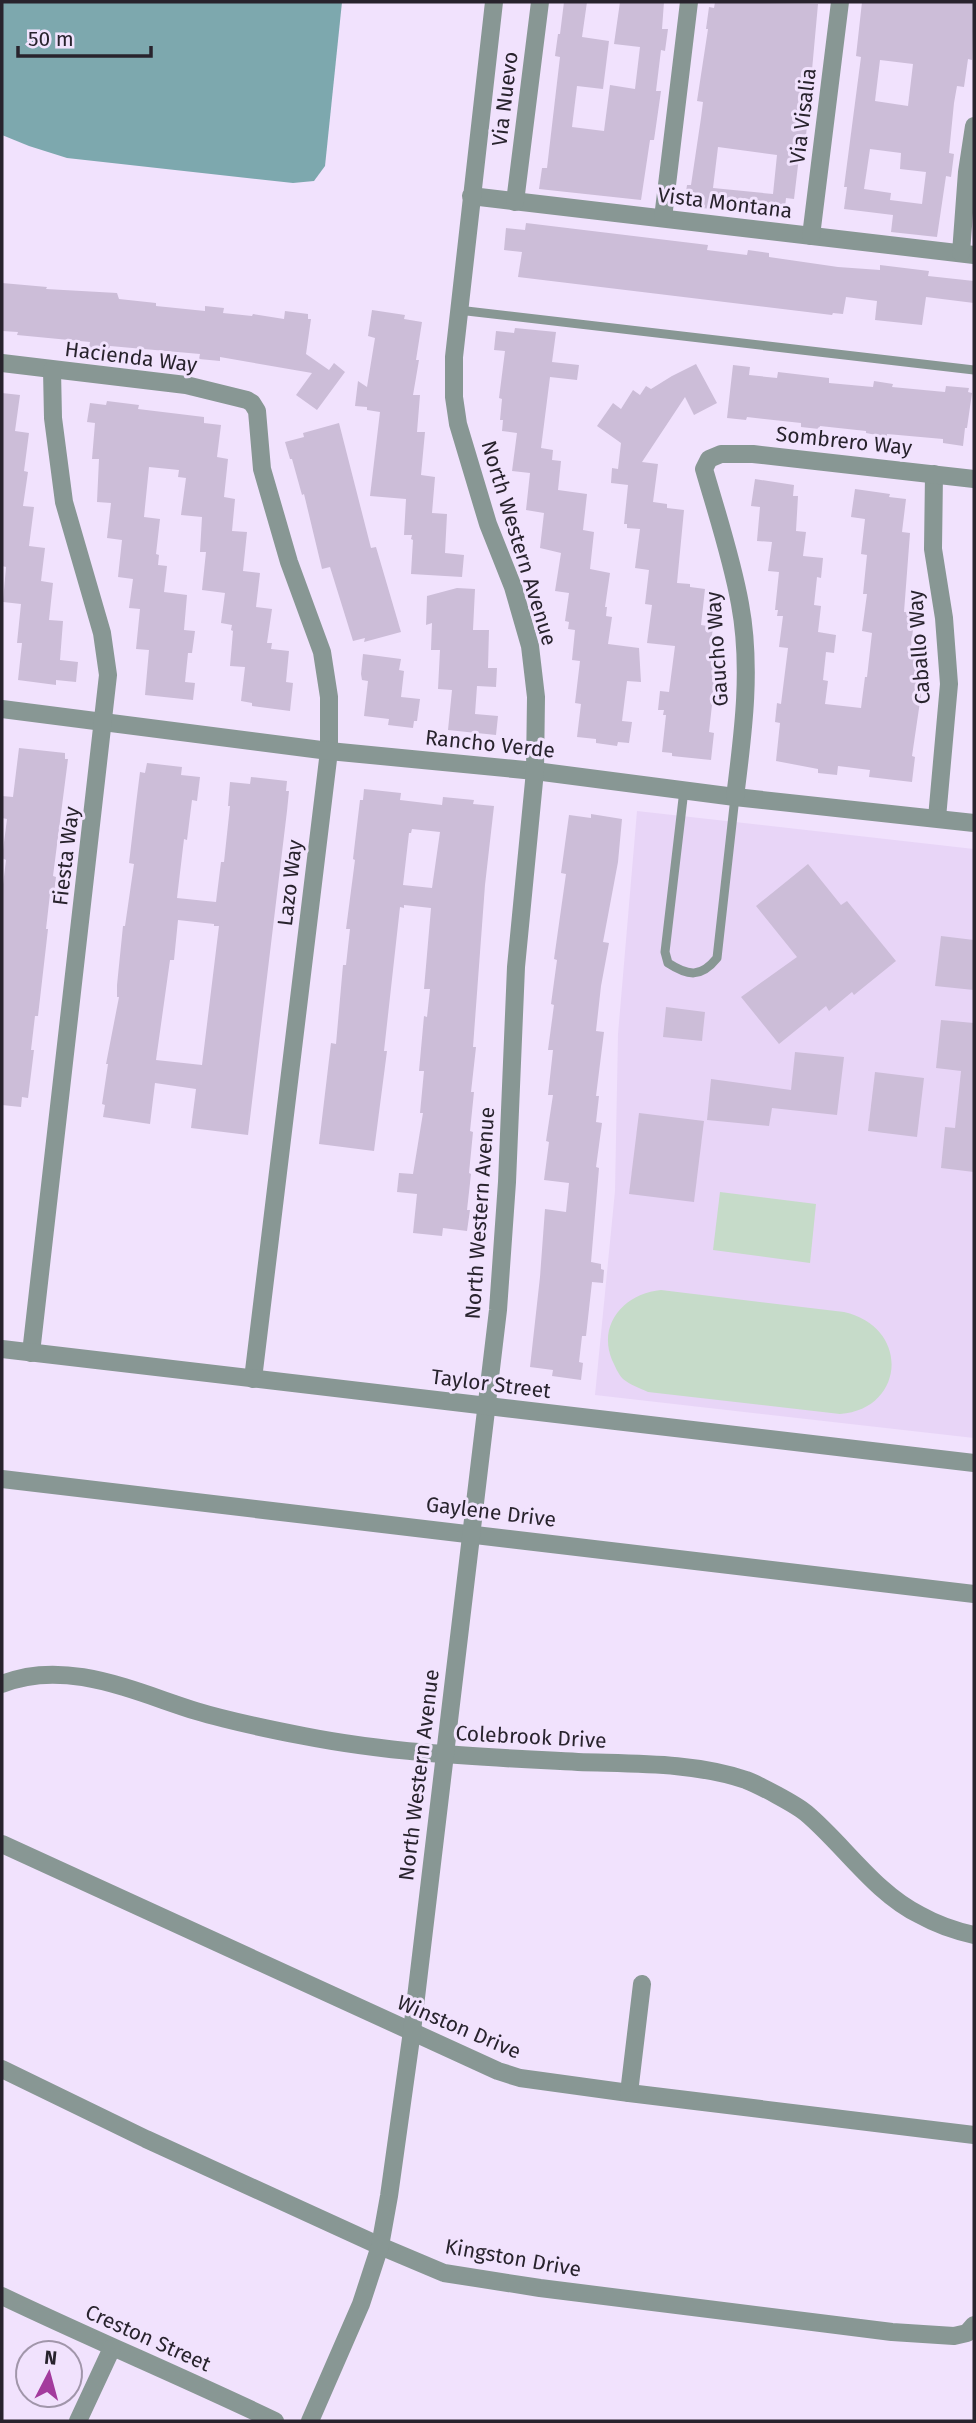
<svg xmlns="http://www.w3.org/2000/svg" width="976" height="2423" font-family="'Fira Sans',sans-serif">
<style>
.built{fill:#e8d5f7}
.green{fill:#c6dbc9}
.water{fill:#7da8ae}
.building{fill:#ccbdd8;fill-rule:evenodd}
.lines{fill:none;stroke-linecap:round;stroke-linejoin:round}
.service{stroke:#889794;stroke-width:9}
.minor{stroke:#889794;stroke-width:18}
.tertiary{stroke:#889794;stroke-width:18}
.labels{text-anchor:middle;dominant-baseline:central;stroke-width:6;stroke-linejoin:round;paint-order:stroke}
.street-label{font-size:21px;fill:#28232d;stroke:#f1e2fd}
</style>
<rect width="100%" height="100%" fill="#f1e2fd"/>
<path class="built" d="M637,811L974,849V1438L595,1395L615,1191L618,1034Z"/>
<g class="green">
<path d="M720,1192L816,1204L810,1263L713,1250Z"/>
<path d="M661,1290L844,1312C912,1328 904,1410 840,1414L648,1392C640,1388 630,1385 623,1379C618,1374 615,1366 612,1360C597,1323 626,1293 661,1290Z"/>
</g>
<path class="water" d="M2,2H342L325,166L314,181L293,183L67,158L29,146L2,135Z"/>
<g class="building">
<path d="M564,2H587L582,37L609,41L603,89L577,86L572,127L604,131L610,85L635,89L640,47L614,44L620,2H664L662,29H668L665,51L661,50L656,91H661L654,140H650L641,200L539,189L542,168H547L560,57L555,56L558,34H560Z"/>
<path d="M715,2L818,4L804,158L799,157L794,199L786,198L784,217L684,206L687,185H691L701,118L703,102L697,101L708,29H706L709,7L714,8ZM718,147L777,155L773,194L713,188Z"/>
<path d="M862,2H974L972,60L968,59L964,87L957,86L954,103L949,153L954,154L951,177L946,176L937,237L891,232L893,215L844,209L847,187H844L861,57L856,56ZM880,60L913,64L908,106L875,101ZM870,149L901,153L900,169L926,172L922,204L890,200L891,193L864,189Z"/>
<path d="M526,223L708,245L707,250L747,255L748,250L769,253V257L838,267L880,270V265L929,271L928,276L974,281V303L926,297L922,325L875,320L877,301L846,297L843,314L833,313L832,315L518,277L522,252L504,250L506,228L525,230Z"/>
<path d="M2,283L47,287L46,289L117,293L119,299L156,303V306L205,311V306L224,308L223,313L252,316L253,314L284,319L285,311L308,314V319H311L306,354L329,370L334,363L345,372L317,410L296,395L312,373L220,357V361L199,359L200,354L110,346L109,350L89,348L90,342L17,335L18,332L2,331Z"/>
<path d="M372,310L405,315L404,319L422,322L416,360H419L413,395H420L417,432H425L421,475L435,477L432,513L447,514L445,553L464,555L462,577L411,574L413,540L411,539L412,535H404L406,499L370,496L380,412L367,410V407L355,406L358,381L367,387L375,338L368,336Z"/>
<path d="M515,328L556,332L552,362L579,365L577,380L550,377L541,448L553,450L552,460L561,461L558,490L587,494L583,530L594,532L590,569L610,573L605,607H607L606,616L612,617L608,644L639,648L641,682L627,681L622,721L632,722L629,743L618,742L617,746L596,743V739L577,737L581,704L575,703L580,661L572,660L575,630L568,629L569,622L565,621L569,593L555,591L561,553L540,548L544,513L526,510L530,473L512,471L517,433L502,431L503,420H500L502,399L499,398L505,351L494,350L496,331L514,333Z"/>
<path d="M696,364L717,403L694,415L685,397L642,462L658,464L653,502L667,504V508L684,510L677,583L690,584V587L705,589L701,625L713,627L709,659L717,660L709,732L714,733L711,760L672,756V753L662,752L666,715H663L664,710H658L660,691L669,692L675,646L647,643L652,605L645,604L649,570L635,568L640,529L627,528V524H624L628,485L611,483L612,468L618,469L621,443L597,426L613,403L621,409L633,390L640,395L646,386L651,389L672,376Z"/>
<path d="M733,365L750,367L749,375L777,378L778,372L829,378V383L873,387L874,381L893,384L892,387L945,392L946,386L969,388L968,392L972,393L967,428H965L963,446L943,443V439L887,434V437L866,433V431L820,426L819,429L801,427V423L747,417L746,420L727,418Z"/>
<path d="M2,393L20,395L15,431L29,433L24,471L28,472L23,506L34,507L29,546L45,548L41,581L53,583L49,620L63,621L60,660L78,662L76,682L56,680V685L18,680L22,643H17L21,604L3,602L6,567L2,566Z"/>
<path d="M107,401L139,405L138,409L204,417V423L221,425L217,457L228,459L224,497L235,499L232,531L247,532L243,571L260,573L256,607L272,609L267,643H272L271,649L289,651L286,682L293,683L290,711L252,706V703L241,701L245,667L230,666L233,631L231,630L232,625L221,623L225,593L202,590L206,552H200L202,517L181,515L186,478L178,477L179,470L149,467L144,517L160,519L156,554L159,555L158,565L167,566L164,592L187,595L184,630L195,631L192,653H188L185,682L195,683L193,700L145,695L149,650L136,649L140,609L129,608L133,579L118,577L122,540L107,538L111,503L97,502L99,459H92L95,423L87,422L90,403L106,405Z"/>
<path d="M339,423L371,548L376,547L401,632L364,642L365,638L353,641L330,567L322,569L304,494L302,495L292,459H290L285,442L304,437L303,433Z"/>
<path d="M755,479L794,485L793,496H798L796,531L806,532L803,556L823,558L821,578L817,577L814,605L821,606L818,632L836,635L834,653L826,652L823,680L828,681L825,704L861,708L865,677H867L872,633L862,631L867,594H863L867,555L861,554L865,519L851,517L855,489L890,494L889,497L906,499L902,532L910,533L904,612L915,613L911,646L920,647L916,687L922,688L912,756L915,757L912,782L869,777L870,770L838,766L837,775L818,773V769L776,761L780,723L775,722L777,703L781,704L788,648L779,647L783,616H777L778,610H775L779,572L768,571L772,542L757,541L760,507L751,506Z"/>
<path d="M457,588L475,589L473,630H489L488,668H497L496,687L477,686L475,714L498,716L496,735L448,730L452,690L438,689L440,650H431L432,623L426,625L427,596Z"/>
<path d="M363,654L401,659L399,670L404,671L401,697L420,699L417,721H414L413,728L388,725L389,719L364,716L368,681L362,680L361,674Z"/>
<path d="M19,748L65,753V759H68L53,876L56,877L54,894H50L46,929H48L38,1016H35L31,1050H34L28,1098L22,1097L21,1107L2,1105V893L6,860L2,858L7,819L2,818V796L13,797Z"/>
<path d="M147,763L182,767L181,775L200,777L197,801L192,800L187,840L184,839L177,898L216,902L221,862H224L230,806H228L230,782L250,784L251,777L287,781L286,791H289L287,811L248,1135L191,1128L196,1089L155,1083L150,1124L103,1117L105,1105L102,1104L108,1064H106L119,997H117V985L123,926H125L134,864L129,863L136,804L140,772L145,773ZM178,920L214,924V926H219L202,1065L156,1060L170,960H174Z"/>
<path d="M364,789L401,793L400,800L442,805L443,797L474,800L473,804L494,806L485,885L473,1047H476L471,1092H474L470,1131L473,1132L469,1173L471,1174L467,1210H470L467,1231L443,1228L442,1236L413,1233L417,1194L397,1192L399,1173L413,1174L423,1113H420L424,1071H419L424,1016L427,1017L430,989H424L431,908L404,905V908L400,907L384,1051H387L374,1151L319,1144L331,1043L336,1044L343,965H346L350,929H346L355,860L353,859L360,800H363ZM412,829L440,832L432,888L403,885L409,833H411Z"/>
<path d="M591,814L622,819L618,862L603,942L609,943L601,986L596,1031L604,1032L596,1096H599L596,1122L602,1123L596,1167L599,1168L591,1262L601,1264V1269L604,1270L603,1283L592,1282L586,1336H582L579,1362L583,1363L581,1380L552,1376L553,1370L530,1367L540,1277L545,1209L566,1212L569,1183L544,1180L549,1142L546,1141L553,1095H548L553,1050H548L554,1005L551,1004L557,960L554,959L566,874L561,873L569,815L591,818Z"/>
<path d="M808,864L841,905L847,901L896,961L854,995L852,992L829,1011L826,1006L779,1044L741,997L797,957L756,906Z"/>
<path d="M941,936L974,940V990L935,986Z"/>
<path d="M666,1007L705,1012L702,1041L663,1037Z"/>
<path d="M941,1020L974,1023V1172L941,1168L945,1127L955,1128L961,1071L936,1068Z"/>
<path d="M795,1052L844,1057L837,1115L772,1108L769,1126L707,1120L711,1079L791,1090Z"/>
<path d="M875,1072L924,1078L917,1137L868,1131Z"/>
<path d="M639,1113L704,1121L694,1202L629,1194Z"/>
</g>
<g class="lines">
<g class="service">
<path d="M458,310L974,370"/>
<path d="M684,790L665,952L668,963C688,976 701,978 717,958L735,797"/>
</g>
<g class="minor">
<path d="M471,196L974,255"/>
<path d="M515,202L540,2"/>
<path d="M663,218L689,2"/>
<path d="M811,236L840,2"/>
<path d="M961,253L967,172L974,126"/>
<path d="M2,363L186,385L247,400L252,403L257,411L262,469L289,562L322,652L329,697V751L253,1379"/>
<path d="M934,474L933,549L944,618L949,684L937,818"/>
<path d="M2,709L329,751L535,771L735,797L974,823"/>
<path d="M735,797C743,734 752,668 740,604C732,559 717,514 704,469L709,459L721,454H753L974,479"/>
<path d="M31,1353L108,675L102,633L64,502L53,418L52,370"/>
<path d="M2,1479L974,1594"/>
<path d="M2,1684C66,1658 135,1692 196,1711C232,1722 268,1729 304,1736C395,1754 486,1757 578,1762C633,1764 693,1762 746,1780C759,1785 795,1804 806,1813C844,1845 875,1893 920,1915C936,1924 956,1931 974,1935"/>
<path d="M2,1844L498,2071L520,2078L629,2093L974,2135"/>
<path d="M2,2069L146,2139L380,2246L444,2273L540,2288L892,2332L954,2336L967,2333L974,2325"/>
<path d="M629,2093L642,1984"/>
<path d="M2,2296C92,2339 185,2378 275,2421"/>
<path d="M78,2421L112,2348"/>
<path d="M310,2421L361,2304L380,2246L389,2196L412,2031L498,1310L507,1182L516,967L535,771L536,697L530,646L513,587L488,524L458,424L454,397V357L494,2"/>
</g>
<path class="tertiary" d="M2,1349L974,1463"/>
</g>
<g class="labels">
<g class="street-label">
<text transform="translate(505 99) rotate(-83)">Via Nuevo</text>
<text transform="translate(803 116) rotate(-83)">Via Visalia</text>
<text transform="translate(725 203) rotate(7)">Vista Montana</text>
<text transform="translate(131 357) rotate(7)">Hacienda Way</text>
<text transform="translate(844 441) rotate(6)">Sombrero Way</text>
<text transform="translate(519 543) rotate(73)">North Western Avenue</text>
<text transform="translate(919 647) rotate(-94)">Caballo Way</text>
<text transform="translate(717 649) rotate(-94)">Gaucho Way</text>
<text transform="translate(490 744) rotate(6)">Rancho Verde</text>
<text transform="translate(66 856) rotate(-83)">Fiesta Way</text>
<text transform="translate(290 883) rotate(-83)">Lazo Way</text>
<text transform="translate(480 1213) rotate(-86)">North Western Avenue</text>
<text transform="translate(491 1384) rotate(7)">Taylor Street</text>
<text transform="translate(491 1512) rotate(7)">Gaylene Drive</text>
<text transform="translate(531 1737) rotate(3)">Colebrook Drive</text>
<text transform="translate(419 1775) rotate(-83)">North Western Avenue</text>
<text transform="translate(459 2027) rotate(23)">Winston Drive</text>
<text transform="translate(513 2258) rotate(10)">Kingston Drive</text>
<text transform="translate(148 2338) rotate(24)">Creston Street</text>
</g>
</g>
<rect width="976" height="2423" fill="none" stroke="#28232d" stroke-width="7"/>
<g transform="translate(49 2374) rotate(6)"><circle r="33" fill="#f1e2fd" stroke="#a196aa" stroke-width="2"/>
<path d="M0-5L12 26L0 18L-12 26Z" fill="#a33b9d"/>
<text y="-10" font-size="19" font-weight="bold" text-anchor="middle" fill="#28232d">N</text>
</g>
<path d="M18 46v10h133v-10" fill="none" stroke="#28232d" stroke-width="3.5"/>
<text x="28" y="46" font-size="21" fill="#28232d" stroke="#f1e2fd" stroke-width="5" paint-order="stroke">50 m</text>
</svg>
